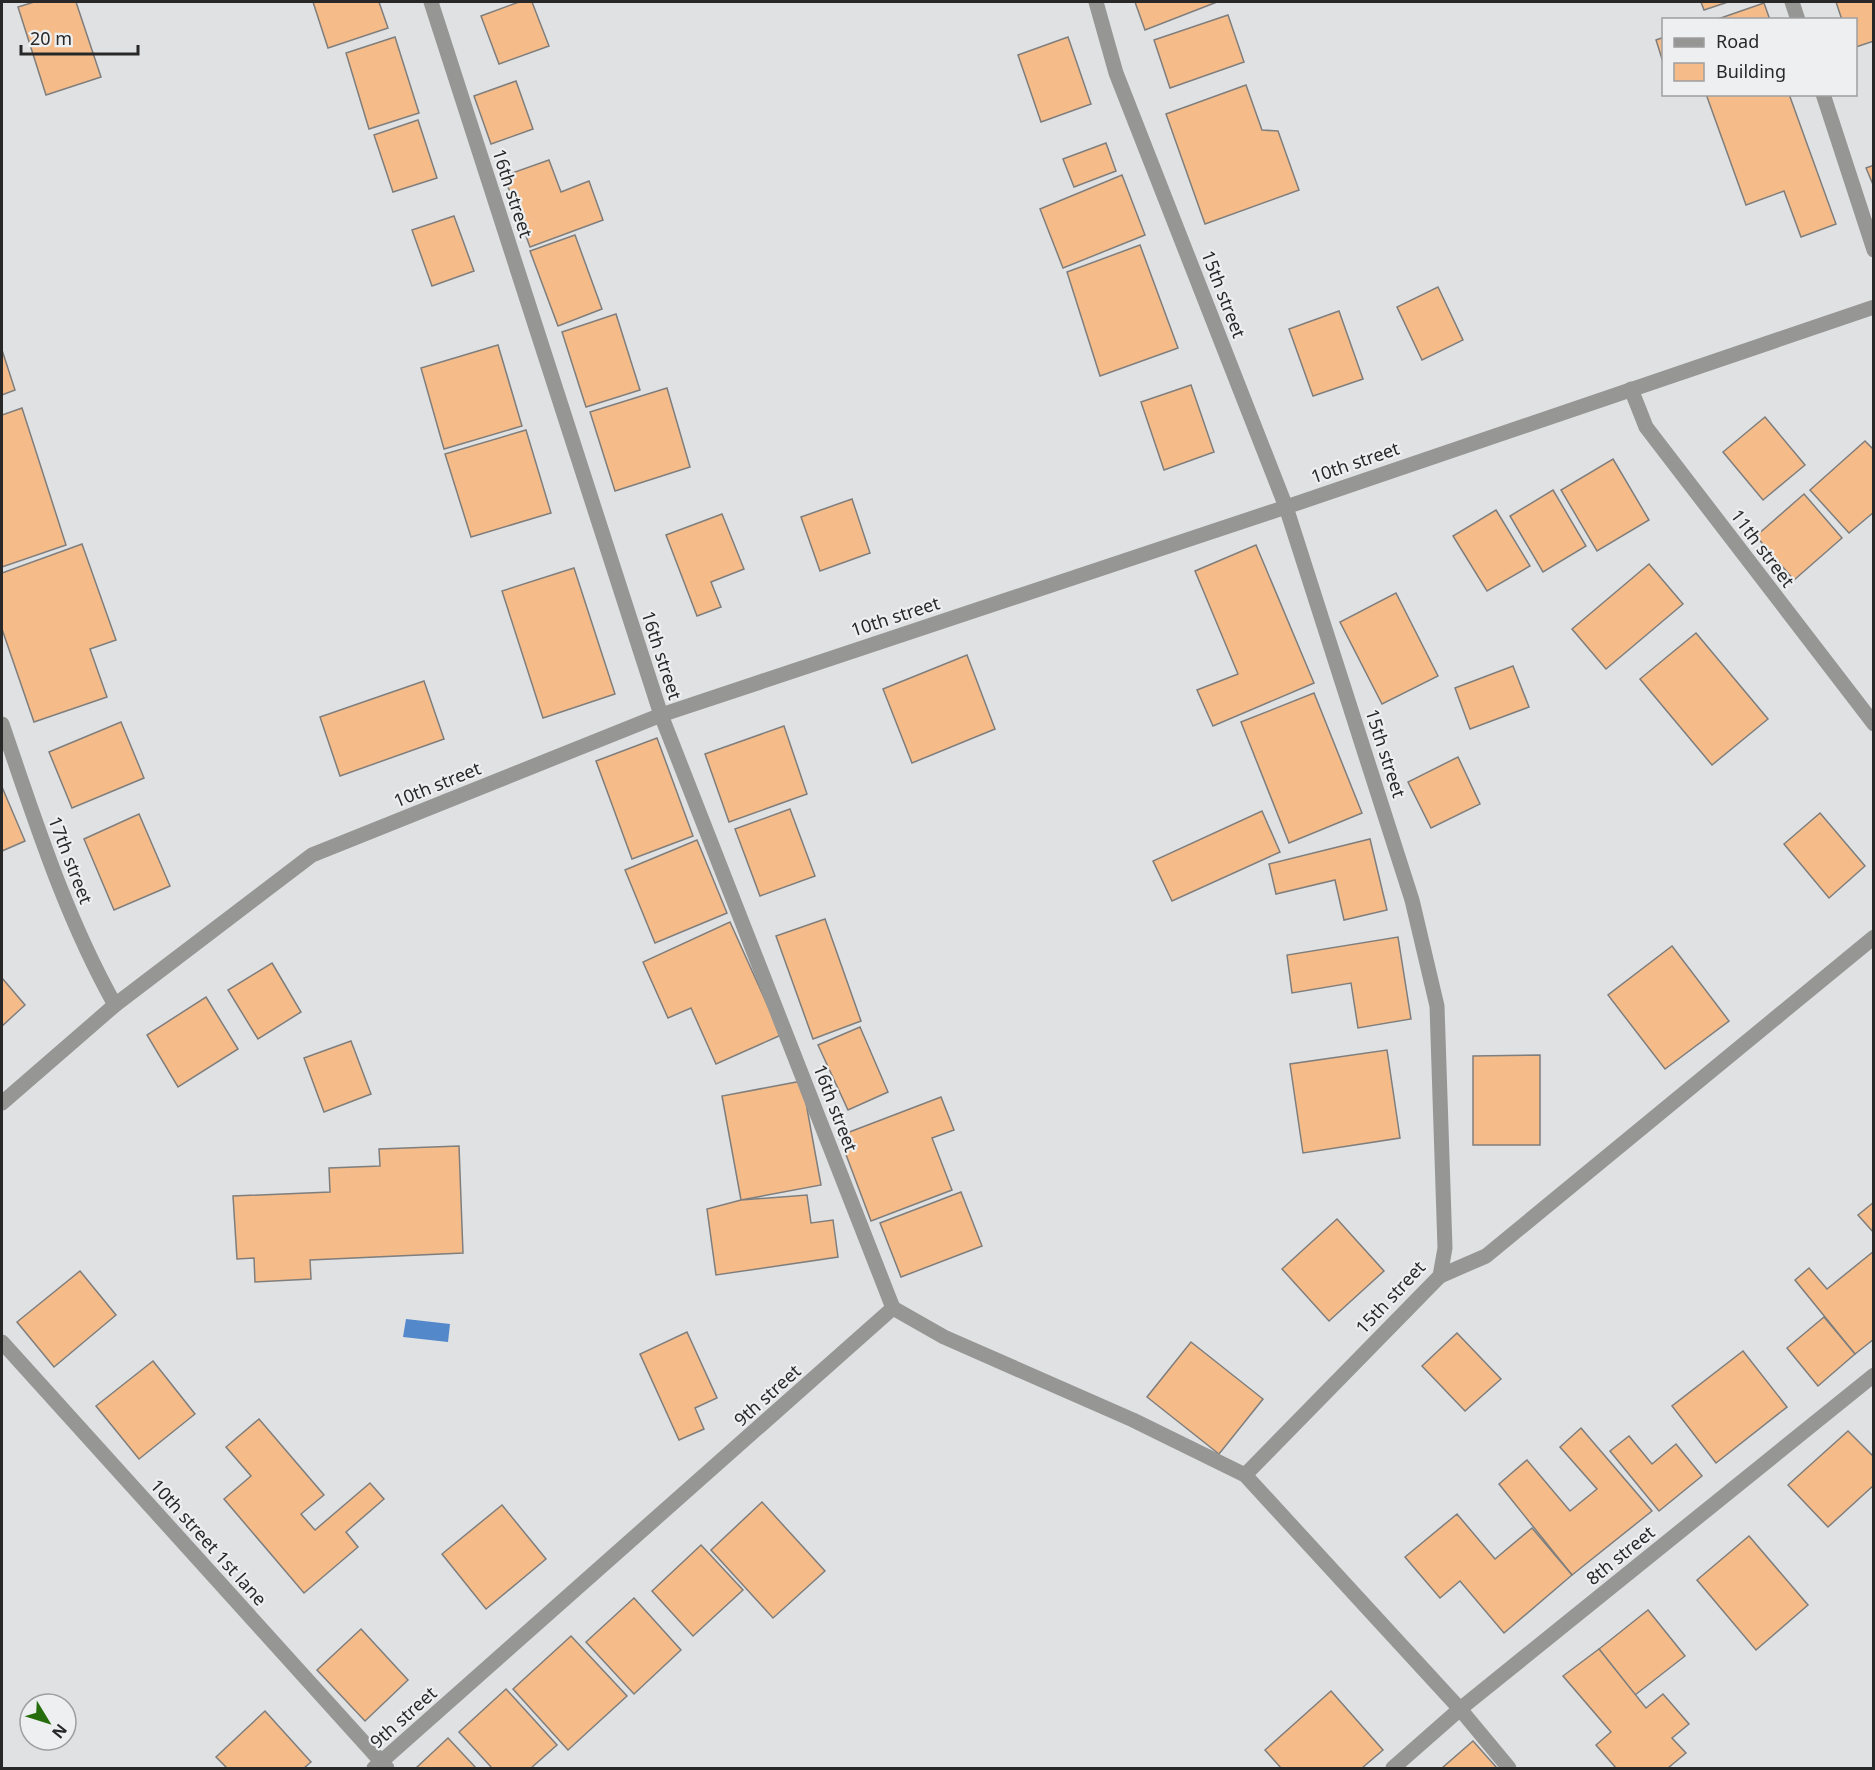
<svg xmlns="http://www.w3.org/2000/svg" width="1875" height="1770" font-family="'Noto Sans',sans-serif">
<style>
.water{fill:#5388ca}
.building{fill:#f5bc8a;stroke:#7f7e7d;stroke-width:1.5}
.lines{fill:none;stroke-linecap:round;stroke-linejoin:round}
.service{stroke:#969695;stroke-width:15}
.minor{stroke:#969695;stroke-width:15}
.tertiary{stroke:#969695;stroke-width:15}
.labels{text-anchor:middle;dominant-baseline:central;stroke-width:4.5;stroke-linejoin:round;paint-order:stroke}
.street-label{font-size:18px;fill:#282829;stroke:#edeff0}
</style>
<rect width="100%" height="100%" fill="#e0e1e3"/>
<path class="water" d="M406,1319L450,1324L448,1342L403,1337Z"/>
<g class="building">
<path d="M34,2H76L101,77L46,95L18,7Z"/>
<path d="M313,2H379L388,28L328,48Z"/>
<path d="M519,2H532L549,46L499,64L481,16Z"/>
<path d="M1135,2H1217L1145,30Z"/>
<path d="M1701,2H1728L1704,10Z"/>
<path d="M1836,2H1874V41L1856,47V20H1842Z"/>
<path d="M1764,3L1770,20H1715Z"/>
<path d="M1228,15L1244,62L1170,88L1154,40Z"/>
<path d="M395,37L419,113L369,129L346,53Z"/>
<path d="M1068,37L1091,104L1041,122L1018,55Z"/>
<path d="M1664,37V58L1662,59L1656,40Z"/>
<path d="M516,81L533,129L491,144L474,96Z"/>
<path d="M1246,85L1262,130L1278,131L1299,190L1205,224L1166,114Z"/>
<path d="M1706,94H1789L1836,224L1801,237L1784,191L1746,205Z"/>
<path d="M418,120L437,178L393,192L374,135Z"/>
<path d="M1106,143L1116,171L1074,187L1063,159Z"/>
<path d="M549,160L561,192L589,181L603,220L530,247L504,176Z"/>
<path d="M1874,165V187L1866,168Z"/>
<path d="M1122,175L1145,235L1063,268L1040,209Z"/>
<path d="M454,216L474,271L432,286L412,230Z"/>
<path d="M575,235L602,309L558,326L530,251Z"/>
<path d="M1140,245L1178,348L1100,376L1067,272Z"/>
<path d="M1438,287L1463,340L1422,360L1397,307Z"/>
<path d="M1339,311L1363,379L1313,396L1289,329Z"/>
<path d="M616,314L640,390L586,407L562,332Z"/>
<path d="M498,345L522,426L444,449L421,368Z"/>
<path d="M2,350L15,390L2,395Z"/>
<path d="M1191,385L1214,452L1164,470L1141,402Z"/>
<path d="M667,388L690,467L615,491L590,412Z"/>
<path d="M22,408L66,545L2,567V415Z"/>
<path d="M1765,417L1805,465L1763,500L1723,452Z"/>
<path d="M526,430L551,513L471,537L445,454Z"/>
<path d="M1865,441L1874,450V512L1849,533L1810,490Z"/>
<path d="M1613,459L1649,520L1597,551L1561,490Z"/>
<path d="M1553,490L1586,546L1543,572L1510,516Z"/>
<path d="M1804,494L1842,538L1794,580L1756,536Z"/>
<path d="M852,499L870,553L820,571L801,517Z"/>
<path d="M1496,510L1530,566L1487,591L1453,536Z"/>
<path d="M722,514L744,569L711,582L721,607L697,616L666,535Z"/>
<path d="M82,544L116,640L90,649L107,697L34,722L2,629V573Z"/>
<path d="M1256,545L1314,683L1213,726L1197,690L1238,674L1195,571Z"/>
<path d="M1649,564L1683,604L1606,669L1572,629Z"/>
<path d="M574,568L615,694L543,718L502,591Z"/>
<path d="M1396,593L1438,676L1382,704L1340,622Z"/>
<path d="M1696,633L1768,719L1712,765L1640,679Z"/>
<path d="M967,655L995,729L912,763L883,689Z"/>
<path d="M1513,666L1529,707L1470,729L1455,688Z"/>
<path d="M424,681L444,739L340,776L320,717Z"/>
<path d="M1314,693L1362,813L1289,843L1241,722Z"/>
<path d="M121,722L144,778L72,808L49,752Z"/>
<path d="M784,726L807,794L729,822L705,754Z"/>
<path d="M657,738L693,836L632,859L596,761Z"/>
<path d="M1458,757L1480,804L1431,828L1408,782Z"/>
<path d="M2,787L25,841L2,851Z"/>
<path d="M790,809L815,876L760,896L735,829Z"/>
<path d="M1262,811L1280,852L1172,901L1153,861Z"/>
<path d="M1820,813L1865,866L1829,898L1784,844Z"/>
<path d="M139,814L170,886L114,910L84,839Z"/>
<path d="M1370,839L1387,910L1344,920L1335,880L1276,894L1269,864Z"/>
<path d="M697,840L727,913L655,943L625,870Z"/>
<path d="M825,919L861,1021L813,1039L776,936Z"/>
<path d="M730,922L781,1035L716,1064L691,1008L668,1018L643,962Z"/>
<path d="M1398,937L1411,1019L1358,1028L1351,983L1292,993L1287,955Z"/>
<path d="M1672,946L1729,1021L1665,1069L1608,995Z"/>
<path d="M272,963L301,1012L258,1039L228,990Z"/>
<path d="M2,978L25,1005L2,1026Z"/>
<path d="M206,997L238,1049L178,1087L147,1035Z"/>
<path d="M860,1027L888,1092L848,1110L818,1045Z"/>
<path d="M351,1041L371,1094L324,1112L304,1058Z"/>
<path d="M1387,1050L1400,1138L1303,1153L1290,1064Z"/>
<path d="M1540,1055V1145H1473V1056Z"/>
<path d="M802,1081L821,1185L741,1200L722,1096Z"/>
<path d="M941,1097L954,1130L932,1138L952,1190L871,1221L839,1136Z"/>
<path d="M459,1146L463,1253L310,1260L311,1279L255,1282L254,1258L237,1259L233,1196L330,1192L329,1168L380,1166L379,1149Z"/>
<path d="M961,1192L982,1246L901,1277L880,1223Z"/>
<path d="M807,1195L811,1223L833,1220L838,1257L716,1275L707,1209L741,1200Z"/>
<path d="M1874,1202V1233L1858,1215Z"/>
<path d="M1337,1219L1384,1271L1329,1321L1282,1269Z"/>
<path d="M1874,1251V1339L1855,1354L1795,1280L1809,1268L1827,1289Z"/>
<path d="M80,1271L116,1315L54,1367L17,1322Z"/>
<path d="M1824,1317L1855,1354L1818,1386L1787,1348Z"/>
<path d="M687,1332L717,1398L695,1408L704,1429L679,1440L640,1354Z"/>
<path d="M1457,1333L1501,1379L1465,1411L1422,1366Z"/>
<path d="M1191,1342L1263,1399L1219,1454L1147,1397Z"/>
<path d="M1743,1351L1787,1407L1716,1463L1672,1406Z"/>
<path d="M153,1361L195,1414L139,1459L96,1406Z"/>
<path d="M259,1419L324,1495L301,1514L315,1530L370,1483L384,1499L346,1532L358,1547L304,1593L224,1499L251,1476L226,1447Z"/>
<path d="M1581,1428L1652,1511L1572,1575L1499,1484L1527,1460L1570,1511L1597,1489L1560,1447Z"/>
<path d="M1848,1431L1874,1457V1485L1828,1527L1788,1485Z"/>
<path d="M1629,1436L1652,1464L1676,1444L1702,1476L1659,1511L1610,1451Z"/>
<path d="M762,1502L825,1571L773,1618L711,1550Z"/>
<path d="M502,1505L546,1559L486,1609L442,1554Z"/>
<path d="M1457,1514L1495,1559L1532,1528L1572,1575L1504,1633L1460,1581L1440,1598L1405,1557Z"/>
<path d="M1749,1536L1808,1605L1756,1650L1697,1580Z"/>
<path d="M701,1545L743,1590L693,1636L652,1591Z"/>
<path d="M634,1598L681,1650L634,1694L586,1642Z"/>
<path d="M1648,1610L1685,1656L1635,1695L1599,1649Z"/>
<path d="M361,1629L408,1680L365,1721L317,1670Z"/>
<path d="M571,1636L627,1696L568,1750L513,1689Z"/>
<path d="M1599,1649L1646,1708L1663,1694L1689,1724L1672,1738L1686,1753L1668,1768H1616L1596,1745L1611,1732L1563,1676Z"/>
<path d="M506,1689L557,1745L531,1768H492L459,1732Z"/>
<path d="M1331,1691L1383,1750L1362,1768H1281L1265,1750Z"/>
<path d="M265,1711L311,1762L304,1768H227L216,1757Z"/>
<path d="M448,1738L476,1768H416Z"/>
<path d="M1473,1741L1497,1768H1442Z"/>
</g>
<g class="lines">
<path class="service" d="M1440,1276L1486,1256L1874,937"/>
<g class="minor">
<path d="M431,2L661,715L893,1308"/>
<path d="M1096,2L1116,73L1286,507L1412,900L1437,1006L1445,1248L1440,1276L1245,1475"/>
<path d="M1792,2L1798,20"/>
<path d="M1823,94L1874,250"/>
<path d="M1631,389L1646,427L1874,724"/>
<path d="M2,724C35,820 65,916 115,1005"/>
<path d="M2,1342L387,1768"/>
<path d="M374,1768L893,1308L944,1337L1133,1420L1245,1475L1460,1709L1509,1768"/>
<path d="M1393,1768L1460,1709L1874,1375"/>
</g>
<path class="tertiary" d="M2,1103L115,1005L312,855L661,715L1286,507L1874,307"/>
</g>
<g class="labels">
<g class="street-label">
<text transform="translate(513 193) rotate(72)">16th street</text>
<text transform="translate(1224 294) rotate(69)">15th street</text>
<text transform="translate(1355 462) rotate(-19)">10th street</text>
<text transform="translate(1763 548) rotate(53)">11th street</text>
<text transform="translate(895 616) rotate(-18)">10th street</text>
<text transform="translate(662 655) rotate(72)">16th street</text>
<text transform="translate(1386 753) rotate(72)">15th street</text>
<text transform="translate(437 784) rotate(-22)">10th street</text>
<text transform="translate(71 860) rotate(69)">17th street</text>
<text transform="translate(836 1108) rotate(69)">16th street</text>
<text transform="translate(1390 1297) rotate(-47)">15th street</text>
<text transform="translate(767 1395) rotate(-42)">9th street</text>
<text transform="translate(209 1542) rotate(48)">10th street 1st lane</text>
<text transform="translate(1620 1555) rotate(-39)">8th street</text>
<text transform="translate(403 1717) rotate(-42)">9th street</text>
</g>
</g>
<rect width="1875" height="1770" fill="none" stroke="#282829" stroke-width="6"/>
<rect x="1662" y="18" width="195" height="78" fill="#edeff0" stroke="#9e9fa0" stroke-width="1.5"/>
<rect x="1674" y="38" width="30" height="9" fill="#969695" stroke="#9e9fa0" stroke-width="1.5"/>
<text x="1716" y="48" font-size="18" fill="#282829">Road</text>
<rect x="1674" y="63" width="30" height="18" fill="#f5bc8a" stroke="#9e9fa0" stroke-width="1.5"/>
<text x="1716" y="78" font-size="18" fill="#282829">Building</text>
<g transform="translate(48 1722) rotate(128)"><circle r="28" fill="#edeff0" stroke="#9e9fa0" stroke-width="1.5"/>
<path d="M0-4.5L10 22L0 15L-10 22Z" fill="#266e0d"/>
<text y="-9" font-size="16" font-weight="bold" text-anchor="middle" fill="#282829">N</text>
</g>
<path d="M21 45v9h117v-9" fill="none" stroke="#282829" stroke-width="3"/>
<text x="30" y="45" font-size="18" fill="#282829" stroke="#edeff0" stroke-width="4.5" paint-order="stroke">20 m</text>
</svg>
